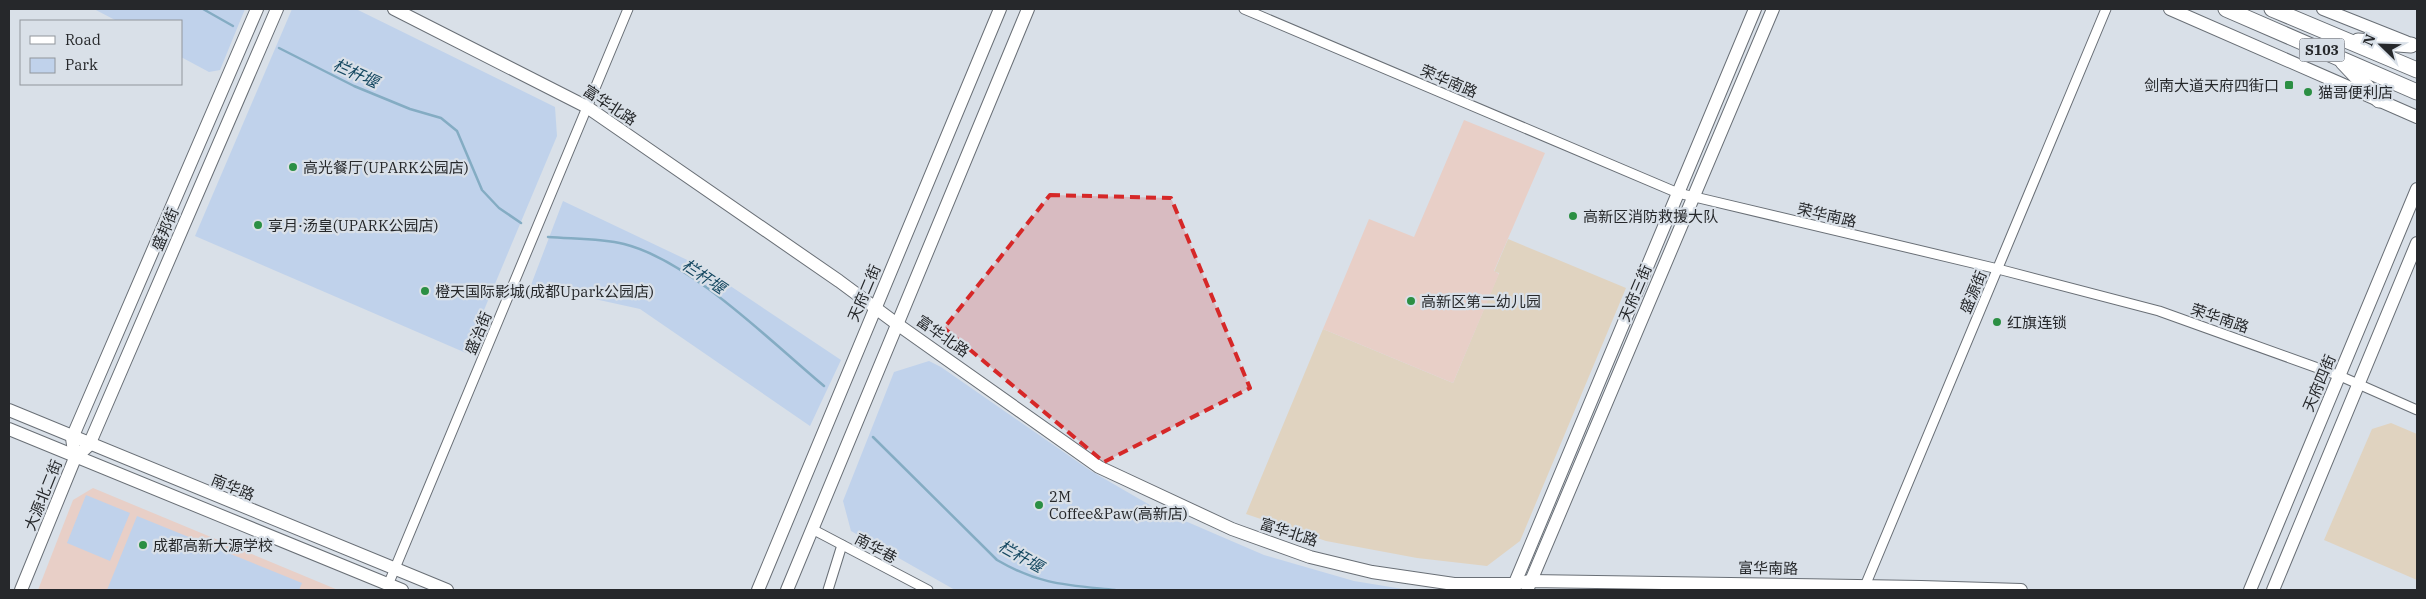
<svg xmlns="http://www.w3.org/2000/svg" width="2426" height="599" font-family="'IBM Plex Serif','Noto Sans SC',serif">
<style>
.commercial{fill:#e0d3c0}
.education{fill:#e8cfc7}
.green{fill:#c0d2eb}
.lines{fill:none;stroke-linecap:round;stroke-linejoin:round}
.stream{stroke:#84acc3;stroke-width:2.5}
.street-casing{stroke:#696f76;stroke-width:11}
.secondary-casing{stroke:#696f76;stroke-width:14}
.highway-casing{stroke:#696f76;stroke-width:17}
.street{stroke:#fff;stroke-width:9}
.secondary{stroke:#fff;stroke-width:12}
.highway{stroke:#fff;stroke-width:15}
.marked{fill:#d62828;fill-opacity:0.2;stroke:#d62828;stroke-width:4;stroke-dasharray:10 6;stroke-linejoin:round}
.poi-dot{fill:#2b8f43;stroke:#d9e0e8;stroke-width:2}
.labels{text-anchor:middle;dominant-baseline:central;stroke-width:4.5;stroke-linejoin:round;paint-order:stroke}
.shield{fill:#d9e0e8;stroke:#5c5f64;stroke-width:1}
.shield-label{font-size:14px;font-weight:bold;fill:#26282b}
.street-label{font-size:15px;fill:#26282b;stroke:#d9e0e8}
.poi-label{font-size:15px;fill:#26282b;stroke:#d9e0e8;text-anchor:start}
.water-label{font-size:16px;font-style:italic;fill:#144760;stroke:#d9e0e8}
</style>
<rect width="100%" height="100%" fill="#d9e0e8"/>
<g class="commercial">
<path d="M1508,239L1626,288L1520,541L1487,566L1417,558L1326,541L1246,514L1323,329L1453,383L1499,273L1494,272Z"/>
<path d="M2391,423L2417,434V580L2324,540L2372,429Z"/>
</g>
<g class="education">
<path d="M1464,120L1545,153L1494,271L1499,274L1453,383L1323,329L1369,219L1414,237Z"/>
<path d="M93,488L338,590H38L73,500Z"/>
</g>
<g class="green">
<path d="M94,9H245L220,70L209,72L181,57V21H117Z"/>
<path d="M292,9H356L555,107L557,136L466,353L195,236Z"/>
<path d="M563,201L702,267L841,360L810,426L640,309L531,285Z"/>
<path d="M929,361L941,367L1091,471L1155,508L1264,555L1354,581L1409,590H955L851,531L843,501L894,372Z"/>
<path d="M86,495L130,513L110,561L67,543Z"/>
<path d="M137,516L302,583L299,590H107Z"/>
</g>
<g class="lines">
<g class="stream">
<path d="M203,9L233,26"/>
<path d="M279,48L354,86L410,109L441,118L457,131L482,190L499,208L521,223"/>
<path d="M548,237C573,239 600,238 624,244C691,261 771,342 824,386"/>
<path d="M873,437L997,560C1040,585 1067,585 1115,590"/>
</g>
<defs>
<g id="street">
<path d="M1244,9L1678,193L1998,269L2159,311L2340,376L2417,410"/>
<path d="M812,529L928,590"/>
<path d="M388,585L628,9"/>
<path d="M1865,586L2106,9"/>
<path d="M828,590L842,545"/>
</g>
<g id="secondary">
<path d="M394,9L587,107L839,281L897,324L1099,467L1232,529L1310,557L1372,572L1454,584H1514L1530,581L1921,587L2021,590"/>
<path d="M2170,9L2417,117"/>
<path d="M2323,9L2406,42"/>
<path d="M9,410L447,590"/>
<path d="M9,429L402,590"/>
<path d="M75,458L89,445L277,9"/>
<path d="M1528,588L1773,9"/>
<path d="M21,590L75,458L72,438L257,9"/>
<path d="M758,590L1000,9"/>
<path d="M787,590L1028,9"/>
<path d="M1512,590L1755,9"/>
<path d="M2250,590L2417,189"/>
<path d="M2273,590L2417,243"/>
</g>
<g id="highway">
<path d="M2226,9L2417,92"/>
<path d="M2272,9L2417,70"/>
<path d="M2358,41L2411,45"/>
<path d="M2343,62L2379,100"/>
</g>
</defs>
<use href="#street" class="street-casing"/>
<use href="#secondary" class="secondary-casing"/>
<use href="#highway" class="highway-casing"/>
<use href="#street" class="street"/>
<use href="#secondary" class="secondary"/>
<use href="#highway" class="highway"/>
</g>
<path class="marked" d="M1050,195L1171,198L1250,388L1104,462L944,328Z"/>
<g class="poi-dot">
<rect x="2284" y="80" width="10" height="10" rx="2.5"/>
<circle cx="2308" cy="92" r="5"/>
<circle cx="293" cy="167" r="5"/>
<circle cx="1573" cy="216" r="5"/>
<circle cx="258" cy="225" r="5"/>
<circle cx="425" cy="291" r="5"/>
<circle cx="1411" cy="301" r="5"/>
<circle cx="1997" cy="322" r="5"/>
<circle cx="1039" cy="505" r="5"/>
<circle cx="143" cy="545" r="5"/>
</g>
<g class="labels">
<rect class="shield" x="2299.5" y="38.5" width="45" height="23" rx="4"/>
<g class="shield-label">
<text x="2322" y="50">S103</text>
</g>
<g class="street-label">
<text transform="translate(1449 81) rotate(23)">荣华南路</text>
<text transform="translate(610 105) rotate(33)">富华北路</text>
<text transform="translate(1827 215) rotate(13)">荣华南路</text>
<text transform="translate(165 229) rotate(-67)">盛邦街</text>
<text transform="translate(1973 292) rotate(-67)">盛源街</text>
<text transform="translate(864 293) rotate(-67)">天府二街</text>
<text transform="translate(1635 293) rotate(-67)">天府三街</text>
<text transform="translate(2220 318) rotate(19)">荣华南路</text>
<text transform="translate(478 333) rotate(-67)">盛治街</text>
<text transform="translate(943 336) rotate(35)">富华北路</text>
<text transform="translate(2319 383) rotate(-67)">天府四街</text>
<text transform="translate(233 487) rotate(22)">南华路</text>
<text transform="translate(43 495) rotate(-68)">大源北二街</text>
<text transform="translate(1289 532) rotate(18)">富华北路</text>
<text transform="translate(876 548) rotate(28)">南华巷</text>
<text transform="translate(1768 568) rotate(1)">富华南路</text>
</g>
<g class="poi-label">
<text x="2279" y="85" text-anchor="end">剑南大道天府四街口</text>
<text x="2318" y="92">猫哥便利店</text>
<text x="303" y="167">高光餐厅(UPARK公园店)</text>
<text x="1583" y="216">高新区消防救援大队</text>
<text x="268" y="225">享月·汤皇(UPARK公园店)</text>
<text x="435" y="291">橙天国际影城(成都Upark公园店)</text>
<text x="1421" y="301">高新区第二幼儿园</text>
<text x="2007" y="322">红旗连锁</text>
<text x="1049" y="496">2M<tspan x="1049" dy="17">Coffee&amp;Paw(高新店)</tspan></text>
<text x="153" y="545">成都高新大源学校</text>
</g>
<g class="water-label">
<text transform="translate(356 73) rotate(24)">栏杆堰</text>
<text transform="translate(704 276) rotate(34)">栏杆堰</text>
<text transform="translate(1021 556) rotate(29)">栏杆堰</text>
</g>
</g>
<rect width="2426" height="599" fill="none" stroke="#26282b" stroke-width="20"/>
<rect x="20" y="20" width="162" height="65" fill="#d9e0e8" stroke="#91969c"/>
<rect x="30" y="36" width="25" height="8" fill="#ffffff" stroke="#91969c"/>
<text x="65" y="45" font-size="15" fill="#26282b">Road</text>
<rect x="30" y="58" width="25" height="15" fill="#c0d2eb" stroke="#91969c"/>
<text x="65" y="70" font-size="15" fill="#26282b">Park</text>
<g transform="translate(2381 45) rotate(293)" stroke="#d9e0e8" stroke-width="4" paint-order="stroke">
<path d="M0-4L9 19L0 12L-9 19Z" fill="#26282b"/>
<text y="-8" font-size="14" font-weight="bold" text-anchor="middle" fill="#26282b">N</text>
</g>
</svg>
